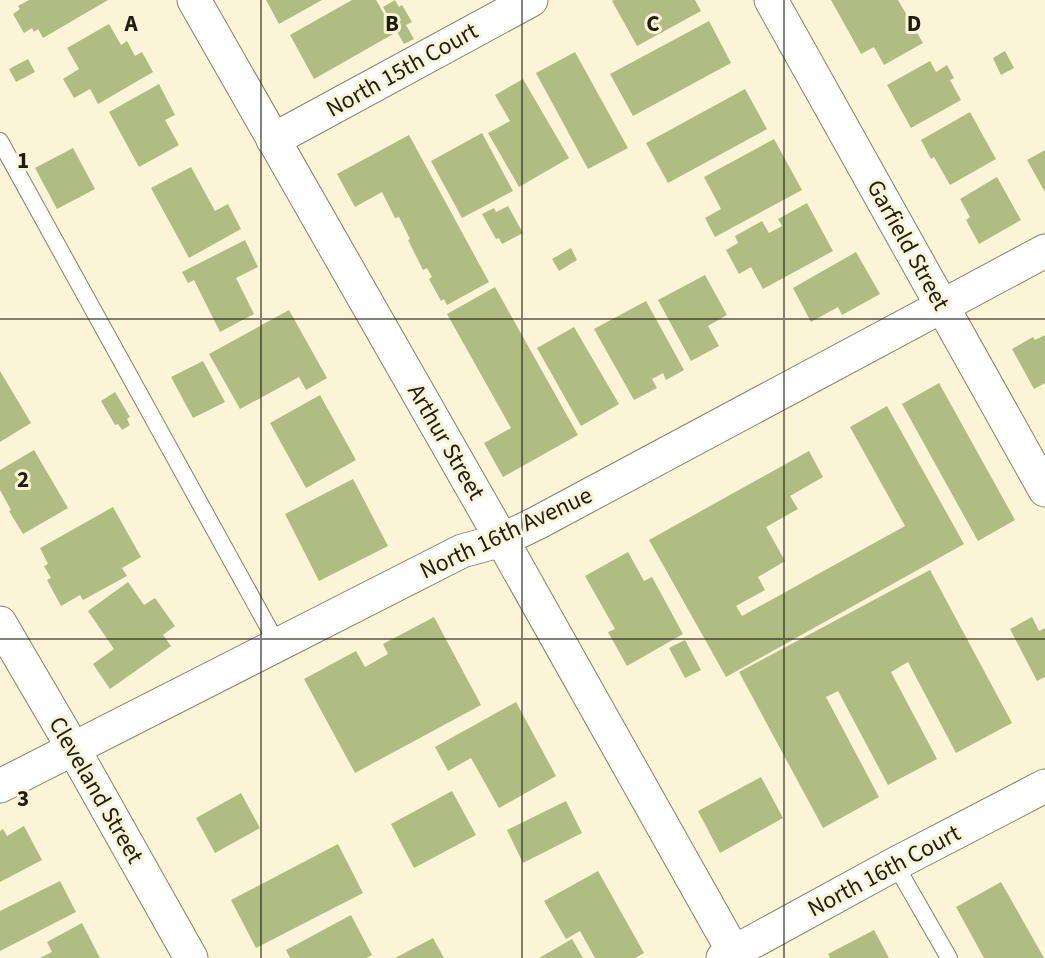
<svg xmlns="http://www.w3.org/2000/svg" width="1045" height="958" font-family="'Source Sans 3',sans-serif">
<style>
.building{fill:#b0bc82}
.lines{fill:none;stroke-linecap:round;stroke-linejoin:round}
.lane-casing{stroke:#868065;stroke-width:18}
.street-casing{stroke:#868065;stroke-width:35}
.lane{stroke:#fff;stroke-width:16}
.street{stroke:#fff;stroke-width:33}
.grid{fill:none;stroke:#1f1c11;stroke-width:2;stroke-opacity:0.55}
.labels{text-anchor:middle;dominant-baseline:central;stroke-width:6;stroke-linejoin:round;paint-order:stroke}
.street-label{font-size:24px;fill:#1f1c11;stroke:#fbf5d7}
.grid-label{font-size:23px;text-anchor:middle;font-weight:bold;fill:#1f1c11;stroke:#fbf5d7;stroke-width:6;stroke-linejoin:round;paint-order:stroke}
</style>
<rect width="100%" height="100%" fill="#fbf5d7"/>
<g class="building">
<path d="M29,0H108L43,38L38,29L34,32L32,28L24,33L13,14L20,9L18,6Z"/>
<path d="M266,0H322L279,24Z"/>
<path d="M352,0H376L395,33L314,79L290,35Z"/>
<path d="M395,0L399,7L402,5L412,22L406,25L414,39L404,44L383,7Z"/>
<path d="M614,0H695L701,11L637,46L612,1Z"/>
<path d="M831,0H898L923,43L884,65L874,47L861,54Z"/>
<path d="M709,21L731,63L633,116L610,74Z"/>
<path d="M109,24L121,45L127,41L135,56L142,52L153,72L98,104L90,89L74,98L63,79L79,69L67,48Z"/>
<path d="M1005,51L1014,68L1001,75L993,58Z"/>
<path d="M575,52L628,148L588,169L536,73Z"/>
<path d="M28,59L35,72L16,82L9,69Z"/>
<path d="M930,61L936,72L947,65L954,78L950,80L961,100L911,128L887,85Z"/>
<path d="M523,79L569,158L519,187L488,133L510,121L495,95Z"/>
<path d="M159,84L175,115L165,120L179,145L139,167L109,112Z"/>
<path d="M745,89L767,129L668,183L646,143Z"/>
<path d="M970,112L996,159L950,185L934,157L931,159L921,140Z"/>
<path d="M482,133L513,191L462,218L431,161Z"/>
<path d="M409,135L489,282L447,305L444,299L441,301L429,279L432,277L427,268L423,270L408,240L410,239L399,217L395,218L382,192L355,207L337,174Z"/>
<path d="M774,139L802,190L715,237L705,218L721,209L704,177Z"/>
<path d="M73,148L95,189L57,209L35,168Z"/>
<path d="M1045,150V192L1027,160Z"/>
<path d="M191,167L215,211L228,204L241,229L189,258L151,188Z"/>
<path d="M997,177L1021,220L979,244L966,220L970,217L960,199Z"/>
<path d="M807,203L833,251L763,289L751,267L739,274L726,250L738,243L735,236L762,221L769,233L782,226L778,219Z"/>
<path d="M508,206L523,233L502,244L499,238L496,239L482,214L494,208L496,212Z"/>
<path d="M245,240L258,267L236,278L254,314L220,332L194,280L188,283L182,272Z"/>
<path d="M571,248L577,260L559,271L552,259Z"/>
<path d="M856,252L880,294L842,315L838,307L811,322L793,288Z"/>
<path d="M705,275L727,315L708,326L719,346L691,361L658,300Z"/>
<path d="M495,287L578,435L503,477L484,443L511,428L447,314Z"/>
<path d="M646,301L684,370L666,380L663,373L652,379L657,388L634,400L594,329Z"/>
<path d="M289,310L327,378L306,390L299,377L240,409L209,354Z"/>
<path d="M574,327L619,404L581,426L537,348Z"/>
<path d="M1045,335V383L1034,389L1012,349L1033,337L1035,340Z"/>
<path d="M203,361L225,402L193,418L171,377Z"/>
<path d="M0,371L31,423L0,442Z"/>
<path d="M939,383L1015,520L978,541L902,404Z"/>
<path d="M115,392L130,417L127,419L130,425L122,430L118,424L115,425L101,401Z"/>
<path d="M320,395L356,460L306,488L270,423Z"/>
<path d="M887,406L964,544L726,677L649,540L809,451L823,477L790,496L798,509L766,527L785,561L758,577L765,590L736,606L742,616L905,526L850,427Z"/>
<path d="M34,450L68,508L23,534L9,511L11,510L0,490V470Z"/>
<path d="M353,479L388,546L319,581L285,514Z"/>
<path d="M113,507L141,557L122,568L127,576L83,600L80,595L61,606L47,580L51,578L44,566L48,564L40,548Z"/>
<path d="M628,552L644,581L652,577L683,634L627,666L608,632L615,629L585,576Z"/>
<path d="M930,570L1012,723L956,753L908,662L891,672L937,759L888,785L838,691L826,697L879,797L823,828L739,672Z"/>
<path d="M128,582L144,605L155,598L175,626L163,635L171,646L110,689L93,664L114,649L88,611Z"/>
<path d="M434,617L481,705L355,773L304,679L356,651L365,667L388,654L383,644Z"/>
<path d="M1032,617L1039,631L1045,628V677L1037,681L1010,629Z"/>
<path d="M685,640L701,670L685,678L669,648Z"/>
<path d="M516,702L556,776L499,808L471,758L448,771L435,747Z"/>
<path d="M761,777L783,818L720,853L698,811Z"/>
<path d="M452,791L476,835L414,868L391,824Z"/>
<path d="M241,793L260,828L215,853L196,818Z"/>
<path d="M566,801L582,833L523,863L507,830Z"/>
<path d="M24,826L42,860L0,882V831L3,829L7,836Z"/>
<path d="M338,844L363,893L256,948L231,900Z"/>
<path d="M598,871L644,953L635,958H595L580,931L566,939L544,901Z"/>
<path d="M60,881L76,912L0,951V911Z"/>
<path d="M1001,882L1044,958H984L956,907Z"/>
<path d="M351,915L372,955L366,958H290L286,950Z"/>
<path d="M82,923L100,958H40L52,952L47,942Z"/>
<path d="M874,930L889,958H830L828,954Z"/>
<path d="M433,938L444,958H395Z"/>
<path d="M572,939L583,958H539Z"/>
</g>
<g class="lines">
<defs>
<g id="lane">
<path d="M0,141L278,645"/>
<path d="M895,864L949,958"/>
</g>
<g id="street">
<path d="M194,0L502,540L737,958"/>
<path d="M771,0L1045,490"/>
<path d="M273,140L531,0"/>
<path d="M0,623L73,748L191,958"/>
<path d="M0,786L462,551L502,540L537,523L1045,251"/>
<path d="M723,958L895,864L1045,786"/>
</g>
</defs>
<use href="#lane" class="lane-casing"/>
<use href="#street" class="street-casing"/>
<use href="#lane" class="lane"/>
<use href="#street" class="street"/>
</g>
<path class="grid" d="M261,0V958M522,0V958M784,0V958M0,319H1045M0,639H1045"/>
<g class="labels">
<g class="street-label">
<text transform="translate(402 70) rotate(-29)">North 15th Court</text>
<text transform="translate(908 245) rotate(61)">Garfield Street</text>
<text transform="translate(446 442) rotate(60)">Arthur Street</text>
<text transform="translate(506 533) rotate(-25)">North 16th Avenue</text>
<text transform="translate(96 790) rotate(60)">Cleveland Street</text>
<text transform="translate(884 871) rotate(-28)">North 16th Court</text>
</g>
</g>
<g class="grid-label">
<text x="131" y="31">A</text>
<text x="392" y="31">B</text>
<text x="653" y="31">C</text>
<text x="914" y="31">D</text>
<text x="23" y="168">1</text>
<text x="23" y="487">2</text>
<text x="23" y="806">3</text>
</g>
</svg>
